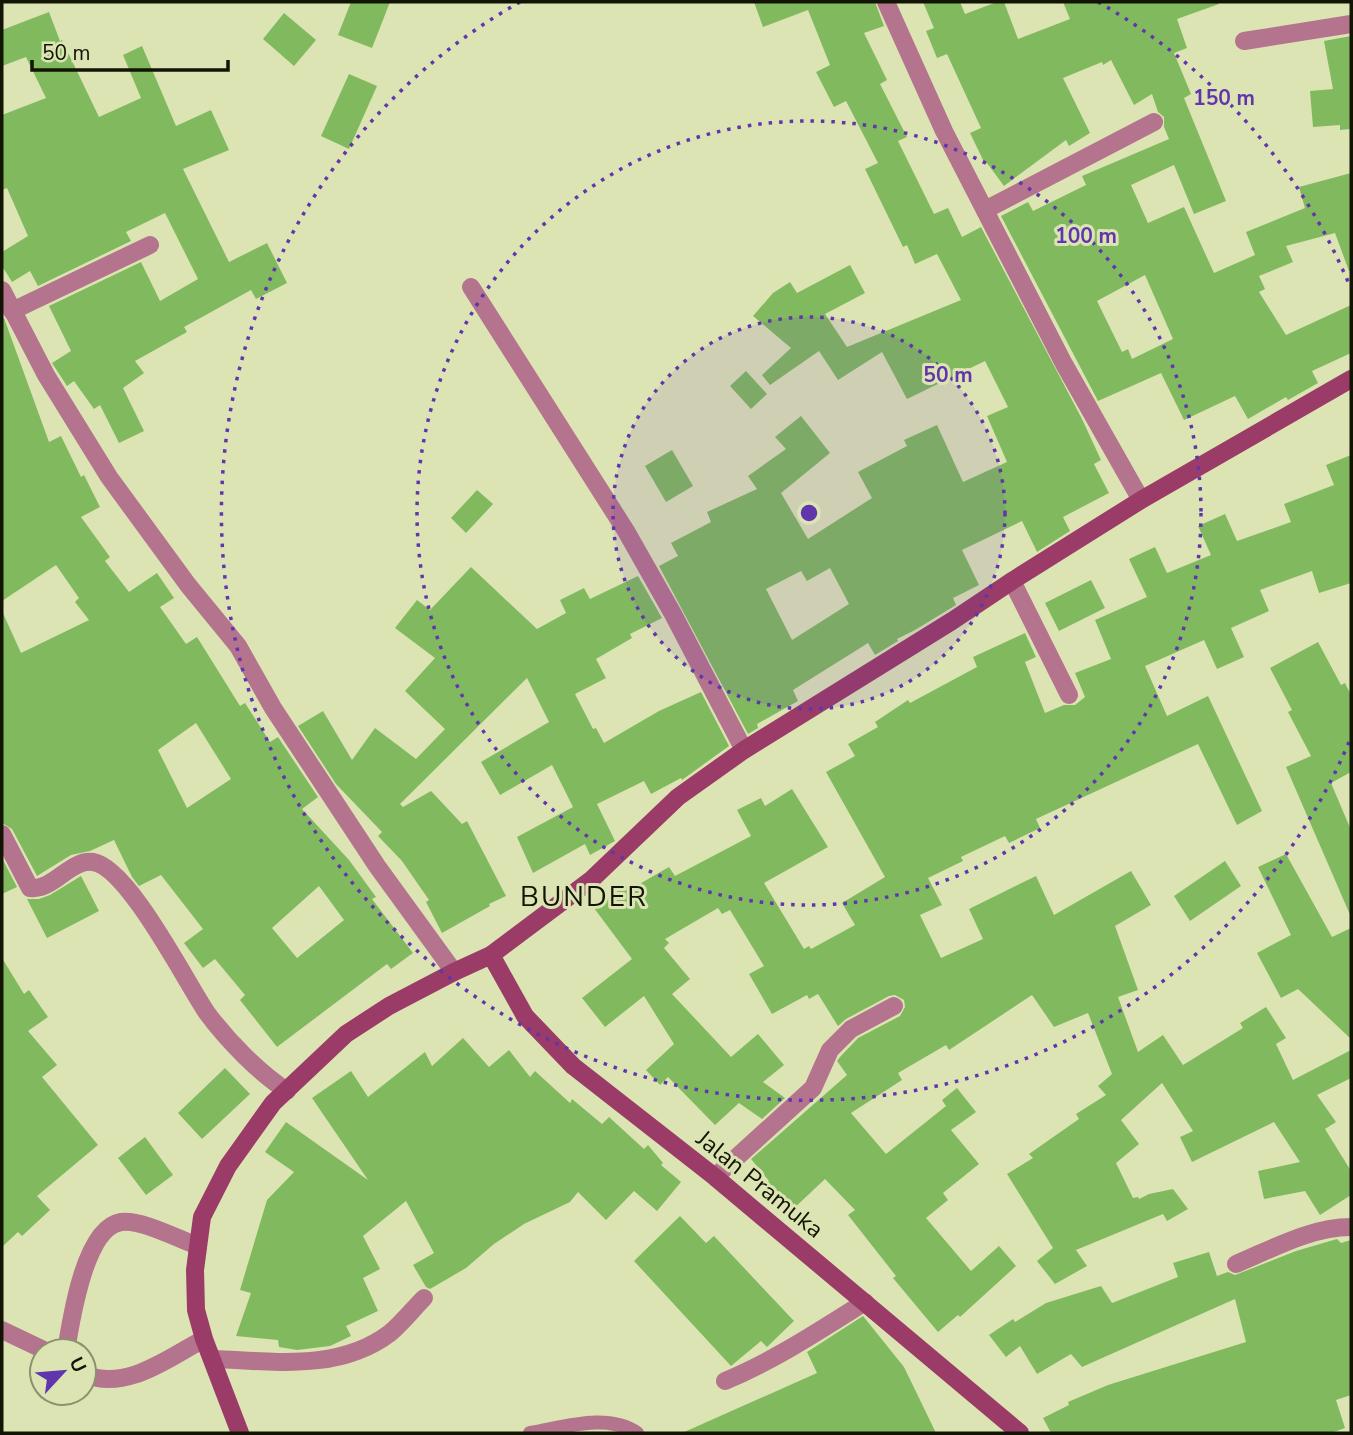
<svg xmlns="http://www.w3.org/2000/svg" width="1353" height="1435" font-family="'Nunito Sans',sans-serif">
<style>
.building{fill:#81ba5e;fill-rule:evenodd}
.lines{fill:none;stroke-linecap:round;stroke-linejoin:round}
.lane{stroke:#b5748d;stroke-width:14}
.street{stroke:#b5748d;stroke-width:18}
.secondary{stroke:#9a3c67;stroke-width:18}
.ring{fill:none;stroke:#6136ad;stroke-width:3.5;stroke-dasharray:3.5 7}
.labels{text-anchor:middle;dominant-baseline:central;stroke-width:6;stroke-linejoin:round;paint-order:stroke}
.street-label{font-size:24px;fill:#121404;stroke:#dde4b4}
.quarter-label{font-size:28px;letter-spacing:2px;fill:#121404;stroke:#dde4b4}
.centre{fill:#6136ad;stroke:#dde4b4;stroke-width:3.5}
.ring-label{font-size:21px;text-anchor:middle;font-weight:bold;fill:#6136ad;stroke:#dde4b4;stroke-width:6;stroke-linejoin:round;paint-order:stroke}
</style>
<rect width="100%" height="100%" fill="#dde4b4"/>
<g class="building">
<path d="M351,2H390L372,48L338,35Z"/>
<path d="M754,2H875L884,26L864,33L887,80L880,84L907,137L898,141L934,214L948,208L962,237L981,227L1082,419L1101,460L1094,464L1109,493L1063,517L1070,531L1037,552L1022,521L962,550L979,585L953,598L956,605L915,630L897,639L898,641L875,655L868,643L793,690L798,701L757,724L758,728L748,734L659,566L678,556L671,543L711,522L707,512L757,489L748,476L786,449L775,437L801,416L830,453L781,493L808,539L872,498L858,472L907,446L904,440L937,425L963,482L1007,462L987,416L1008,407L985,361L907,399L882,352L838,380L819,351L770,385L762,375L791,348L753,316L773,293L790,282L797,293L850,265L865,293L825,314L847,347L961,300L937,254L915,264L907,245L903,247L865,169L878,163L846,101L834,107L816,72L830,65L808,10L763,27ZM830,568L849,604L792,640L766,589L801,571L807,581Z"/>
<path d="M923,2H960L965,14L997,2H1004L1018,39L1070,19L1063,2H1218L1219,4L1177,19L1187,48L1174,53L1191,94L1184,98L1226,201L1194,214L1174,165L1131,185L1148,223L1184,207L1214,273L1255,255L1246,232L1305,208L1299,187L1351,173V271H1349L1335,233L1286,246L1293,262L1259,276L1265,289L1259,292L1286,335L1351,305V353L1312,371L1318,383L1288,400L1286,397L1248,419L1235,396L1184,420L1161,373L1098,401L1001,216L1028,202L1033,211L1086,185L1082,176L1169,139L1164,127V117L1158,112L1152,94L1134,105L1111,60L1103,65L1102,62L1063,78L1090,133L1069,146L1066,140L1004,186L987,163L985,164L970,133L981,128L947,54L937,58L926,31L934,28ZM1145,275L1173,339L1132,359L1128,349L1122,352L1097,301Z"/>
<path d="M49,12L60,41L62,40L99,117L141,98L123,55L142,46L176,126L211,110L229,150L183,169L229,262L267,243L287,283L256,299L251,290L184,327L187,332L135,361L144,373L123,388L144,431L119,443L100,405L94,409L74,381L67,386L52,363L71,351L49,306L141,262L160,301L198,279L165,213L126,232L131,241L38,286L30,271L12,282L2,266V252L28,236L7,188L2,190V115L46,98L26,57L2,66V30Z"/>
<path d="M284,13L316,40L294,66L263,39Z"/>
<path d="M1351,36V129L1340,130V125L1313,127L1310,91L1333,89L1324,41Z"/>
<path d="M349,74L377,86L349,149L321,136Z"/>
<path d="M4,318L49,442L61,436L81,477L84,475L100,507L81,517L110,557L105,561L129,592L157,573L174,598L160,607L186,644L197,637L240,706L245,703L270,742L278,737L318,797L302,809L349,860L376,897L372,899L413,953L391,969L387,964L277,1047L240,1000L245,995L215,959L203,968L184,943L203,929L161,875L139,886L132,877L114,840L90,851L71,855L37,876L12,829L2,823V611L21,653L89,620L75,602L79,598L56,565L2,601V319ZM196,723L231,779L187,808L158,750ZM319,886L344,920L297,958L272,928Z"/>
<path d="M746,371L767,394L751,409L730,386Z"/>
<path d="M672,450L693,486L666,502L645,466Z"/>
<path d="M1351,455V583L1319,593L1312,571L1260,590L1269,611L1231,628L1244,657L1217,669L1204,640L1145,666L1167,716L1208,696L1262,811L1237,825L1198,744L1036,819L1040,828L1009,843L1005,836L961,857L963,861L928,878L942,905L920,915L941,958L983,939L969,909L1036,876L1054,915L1131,871L1151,905L1115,926L1138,990L1118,997L1138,1052L1163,1035L1183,1065L1243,1028L1240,1023L1266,1007L1286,1038L1276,1044L1293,1080L1351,1050V1078L1317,1095L1336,1122L1325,1129L1351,1171V1195L1320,1215L1305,1191L1264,1199L1258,1171L1300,1162L1274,1122L1192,1162L1180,1137L1193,1131L1162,1083L1121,1120L1139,1144L1116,1163L1133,1198L1138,1197L1139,1199L1149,1194L1173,1189L1188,1209L1167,1221L1163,1214L1076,1250L1087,1266L1055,1284L1037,1261L1053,1248L1007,1174L1033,1158L1029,1154L1079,1119L1076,1114L1106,1095L1098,1086L1112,1074L1088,1013L1054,1027L1032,995L949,1050L946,1045L898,1073L902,1080L851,1113L886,1154L946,1106L942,1100L957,1088L976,1112L951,1130L979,1164L943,1193L948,1200L926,1218L971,1271L999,1246L1016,1266L960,1317L958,1315L938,1332L893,1278L896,1276L848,1215L855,1210L825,1179L790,1212L765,1185L769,1181L751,1159L847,1075L837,1061L840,1057L858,1038L900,1016L905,1007L904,1000L895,995L889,996L846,1019L838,1026L818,994L809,999L807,995L772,1014L749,974L764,966L730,910L722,914L718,908L665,939L669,943L664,948L690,979L672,994L731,1057L758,1034L784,1065L763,1082L785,1098L762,1119L739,1103L715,1125L668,1077L660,1085L646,1070L674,1044L644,996L605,1027L582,998L632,959L594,908L626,885L629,890L669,867L675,876L751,836L737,810L761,798L765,806L792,789L828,847L764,883L804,949L809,946L811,949L855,925L842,903L885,877L826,772L855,756L848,744L878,727L875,722L908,700L910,703L977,667L973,657L1025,633L1036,657L1025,662L1045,713L1064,705H1075L1085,697L1075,673L1111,659L1095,620L1147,597L1129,559L1155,547L1167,573L1211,555L1198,526L1225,514L1237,541L1291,522L1284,504L1334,485L1326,465Z"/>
<path d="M477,490L493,504L466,533L451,518Z"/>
<path d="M471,567L537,629L566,613L560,600L584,588L590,599L638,576L662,618L630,634L632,638L596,659L606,678L575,694L593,729L596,728L604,743L659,711L701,692L729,746L682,780L681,778L651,794L644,781L597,804L615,841L590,855L585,844L533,873L517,837L573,807L552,765L500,795L481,762L549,722L527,678L400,804L403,807L431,791L462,824L467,821L506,896L489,904L490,906L442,933L426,902L429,900L402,861L378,836L382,832L336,784L298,726L323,711L352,760L375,728L416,759L445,729L405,691L435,658L395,628L417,600L430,610Z"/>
<path d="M1091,580L1105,608L1059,631L1045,603Z"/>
<path d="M1318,642L1341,685L1345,683L1351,695V772L1331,783L1351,830V917L1286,767L1311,756L1288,712L1292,710L1270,668Z"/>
<path d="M1286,854L1332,937L1351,928V1039L1298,989L1281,998L1257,953L1291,935L1258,867Z"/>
<path d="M2,858L17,887L2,894Z"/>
<path d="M1225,861L1241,886L1190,921L1174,896Z"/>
<path d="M81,876L99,911L47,938L27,899H39L50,895Z"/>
<path d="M2,958L24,994L29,990L48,1017L28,1031L57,1065L42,1077L98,1145L37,1196L50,1210L22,1236L18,1232L2,1247Z"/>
<path d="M463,1038L489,1067L509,1050L530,1077L535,1071L570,1103L572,1099L602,1124L609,1117L644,1149L648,1145L663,1163L661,1165L681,1182L657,1211L634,1191L606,1220L578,1192L570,1202L524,1224L494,1244L466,1268L430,1289L426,1287L413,1265L434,1253L406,1201L363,1236L380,1269L363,1278L378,1311L346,1326L351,1336L330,1346L297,1350L279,1347L278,1340L236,1336L251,1293L240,1290L267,1200L294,1172L265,1152L286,1122L368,1180L312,1098L351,1071L368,1097L425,1052L432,1066Z"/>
<path d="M225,1068L250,1094L202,1139L178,1113Z"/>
<path d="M145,1137L173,1175L146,1195L118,1158Z"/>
<path d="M680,1216L706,1243L714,1236L794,1321L767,1347L761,1341L731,1366L634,1261Z"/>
<path d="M1337,1239L1341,1243L1351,1240V1395L1336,1400L1345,1428L1331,1433H1051L1043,1418L1069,1405L1068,1402L1108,1385L1246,1342L1235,1299L1082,1367L1071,1354L1037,1374L1020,1346L1006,1357L989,1335L1013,1319L1015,1322L1046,1303L1101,1286L1112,1303L1178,1277L1173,1263L1209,1252L1217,1276L1228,1272L1235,1275L1296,1251Z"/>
<path d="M863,1316L904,1367L936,1433H682L817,1373L807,1352Z"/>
</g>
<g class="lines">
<path class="lane" d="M530,1433C562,1428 607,1412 637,1433"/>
<g class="street">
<path d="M886,2L944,131L1064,364L1141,500"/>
<path d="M1244,41L1351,24"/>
<path d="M985,210L1154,122"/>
<path d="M471,287L626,531L673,614L744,750"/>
<path d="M2,290L46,375L109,477L188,585L238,646L273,708L377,866L454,972"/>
<path d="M12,311L150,245"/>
<path d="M1012,581L1069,695"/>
<path d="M2,834L30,888C53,891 70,859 93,862C128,867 186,982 207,1013C227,1040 259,1073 287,1091"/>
<path d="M715,1177L813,1088L830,1050L851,1029L894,1006"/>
<path d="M1236,1264C1272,1249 1311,1227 1351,1227"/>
<path d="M2,1330L46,1351"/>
<path d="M66,1351C71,1321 84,1228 121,1222C141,1219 178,1239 198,1246"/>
<path d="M213,1359C272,1361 339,1372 390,1333C402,1323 413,1309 424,1298"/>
<path d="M84,1374C126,1392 168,1358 204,1339"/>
<path d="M725,1381C775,1360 819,1331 865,1302"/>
</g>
<g class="secondary">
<path d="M491,955L525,1016L573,1066L715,1177L1020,1433"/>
<path d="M240,1433L204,1339L196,1310L195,1270L202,1217L228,1166L273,1103L346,1034L389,1006L454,972L491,955L591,880L678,797L744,750L952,621L1012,581L1141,500L1351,379"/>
</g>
</g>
<circle cx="809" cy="513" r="196" fill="#6136ad" fill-opacity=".12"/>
<g class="ring">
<circle cx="809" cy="513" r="196"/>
<circle cx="809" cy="513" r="392"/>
<path d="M1349 742A587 587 0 1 1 520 2M1098 2A587 587 0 0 1 1349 284"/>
</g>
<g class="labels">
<g class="street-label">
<text transform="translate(760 1184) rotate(39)">Jalan Pramuka</text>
</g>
<g class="quarter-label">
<text x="584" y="897">BUNDER</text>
</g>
</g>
<circle cx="809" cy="513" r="10" class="centre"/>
<g class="ring-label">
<text x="1224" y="105">150 m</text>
<text x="1086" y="243">100 m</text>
<text x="948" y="382">50 m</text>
</g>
<rect width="1353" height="1435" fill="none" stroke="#121404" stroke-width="7"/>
<g transform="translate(63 1372) rotate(64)"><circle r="33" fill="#dde4b4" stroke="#8c916e" stroke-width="2"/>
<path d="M0-5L12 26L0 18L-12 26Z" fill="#6136ad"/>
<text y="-10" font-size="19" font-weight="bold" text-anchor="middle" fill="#121404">U</text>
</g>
<path d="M32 60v10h196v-10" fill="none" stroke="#121404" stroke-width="3.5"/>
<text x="42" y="60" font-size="21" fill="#121404" stroke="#dde4b4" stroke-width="5" paint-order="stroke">50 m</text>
</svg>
